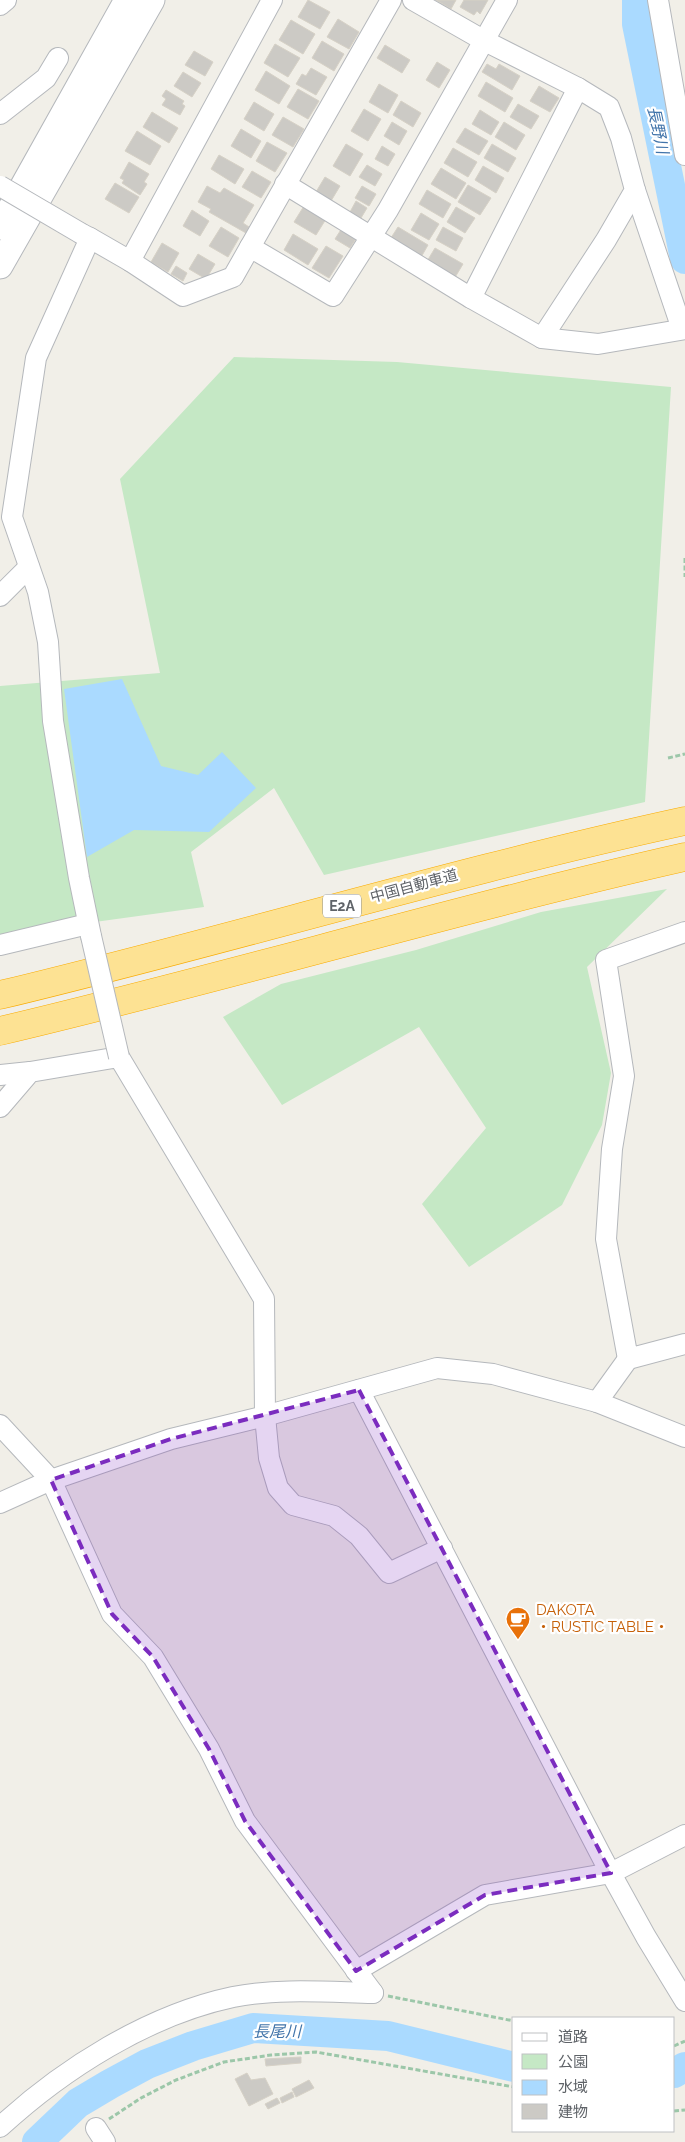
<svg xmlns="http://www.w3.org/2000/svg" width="685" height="2142" font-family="Raleway,'Noto Sans JP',sans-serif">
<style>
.green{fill:#c5e8c5}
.water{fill:#aadaff}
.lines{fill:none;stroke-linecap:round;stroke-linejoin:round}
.river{stroke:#aadaff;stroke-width:30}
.building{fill:#cccac5;stroke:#d6d1c6}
.minor-casing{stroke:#b5b8bc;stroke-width:22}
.tertiary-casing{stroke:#b5b8bc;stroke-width:27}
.motorway-casing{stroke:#f9ab00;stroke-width:29}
.path{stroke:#9cc7a9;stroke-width:3;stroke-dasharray:5 2.5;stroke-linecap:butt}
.minor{stroke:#fff;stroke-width:20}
.tertiary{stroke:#fff;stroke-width:25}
.motorway{stroke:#fde293;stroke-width:28}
.minor-bridge-casing{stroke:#b5b8bc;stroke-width:22;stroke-linecap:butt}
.minor-bridge{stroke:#fff;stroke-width:20}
.marked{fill:#7b2cbf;fill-opacity:0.2;stroke:#7b2cbf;stroke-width:4;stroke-dasharray:10 6;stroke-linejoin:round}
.labels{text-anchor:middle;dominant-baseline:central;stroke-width:4.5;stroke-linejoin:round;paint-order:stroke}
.shield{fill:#fff;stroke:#8f9295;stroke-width:1}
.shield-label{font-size:14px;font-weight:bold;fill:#5f6368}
.street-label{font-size:15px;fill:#5f6368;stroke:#fff}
.food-label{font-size:15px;fill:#c56008;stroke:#fff;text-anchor:start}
.water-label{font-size:16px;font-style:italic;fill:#4174aa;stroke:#fff}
</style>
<rect width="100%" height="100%" fill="#f1efe8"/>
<g class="green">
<path d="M234,357L397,362L671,387L645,802L324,875L274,788L191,852L204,907L0,935V686L160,673L120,479Z"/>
<path d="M667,889L587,967L611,1073L602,1125L562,1205L469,1267L422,1204L486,1128L419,1027L282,1105L223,1017L281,984L416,950L541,912Z"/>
</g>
<path class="water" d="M122,679L161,766L198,775L222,752L256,788L209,832L134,830L87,857L64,689Z"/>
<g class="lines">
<g class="river">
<path d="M637,0V24L685,259"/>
<path d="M674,2073L685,2067"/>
<path d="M37,2142L78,2103L110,2084L147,2064L193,2046L253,2028L388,2036L514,2067"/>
</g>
</g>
<g class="building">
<path d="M308,0L330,12L320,29L298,17Z"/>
<path d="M436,0H456L451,9Z"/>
<path d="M464,0H488L480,14L477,11L474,15L460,7Z"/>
<path d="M338,19L359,32L349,49L327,37Z"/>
<path d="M291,20L315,34L303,54L279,40Z"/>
<path d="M322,41L344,54L334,71L312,58Z"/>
<path d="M275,44L300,58L288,77L264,63Z"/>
<path d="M385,45L410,60L402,73L377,58Z"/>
<path d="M194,51L213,62L205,76L185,65Z"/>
<path d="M437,62L450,70L439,88L426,80Z"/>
<path d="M487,64L496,69L499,64L520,76L512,90L482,72Z"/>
<path d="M311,68L327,77L316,95L296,84L302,74L306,76Z"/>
<path d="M266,71L290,86L279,104L255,90Z"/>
<path d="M183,72L201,83L192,97L174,86Z"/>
<path d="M486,82L513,98L505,112L478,96Z"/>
<path d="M379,84L398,95L388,113L369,102Z"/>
<path d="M539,86L559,98L550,112L530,101Z"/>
<path d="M298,89L319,101L308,119L287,107Z"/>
<path d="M166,90L184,101L182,104L185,106L180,115L162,105L166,99L162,96Z"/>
<path d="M401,101L421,113L413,127L393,115Z"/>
<path d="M254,102L274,114L264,131L244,119Z"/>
<path d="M518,104L539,116L531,129L510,117Z"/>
<path d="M364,109L381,119L368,141L351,131Z"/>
<path d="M480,110L499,122L491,135L472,124Z"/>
<path d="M152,112L178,128L169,143L143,127Z"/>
<path d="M283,117L304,129L293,147L272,135Z"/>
<path d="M392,122L407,131L399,145L384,136Z"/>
<path d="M504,122L525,135L516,150L495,137Z"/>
<path d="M465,128L488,141L479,155L456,142Z"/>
<path d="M241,129L261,141L251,158L231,146Z"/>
<path d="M137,131L161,146L150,165L125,151Z"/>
<path d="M267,142L287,153L275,172L256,161Z"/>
<path d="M346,144L363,154L350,176L333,166Z"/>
<path d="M492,144L516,158L508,172L484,158Z"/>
<path d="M382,146L395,154L388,166L375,159Z"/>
<path d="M453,148L477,162L468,177L444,163Z"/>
<path d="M219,155L244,169L235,184L211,169Z"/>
<path d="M129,162L149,174L144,182L147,184L140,195L122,183L124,180L120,178Z"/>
<path d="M367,165L382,174L375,186L359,177Z"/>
<path d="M483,166L504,178L496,193L475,180Z"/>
<path d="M441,168L466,183L456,199L431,184Z"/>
<path d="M252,171L271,182L261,198L242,187Z"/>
<path d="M325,177L340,186L331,201L316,192Z"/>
<path d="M115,183L139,197L129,213L105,199Z"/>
<path d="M468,185L491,198L480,215L458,202Z"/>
<path d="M207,186L220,193L224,188L254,205L243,223L249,227L246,233L209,212L211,209L198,202Z"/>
<path d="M362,186L376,194L369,206L355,198Z"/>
<path d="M427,190L451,204L443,218L419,204Z"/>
<path d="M356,201L367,208L361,218L350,212Z"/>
<path d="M304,206L326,219L316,235L294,222Z"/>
<path d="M456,207L475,218L465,233L447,222Z"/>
<path d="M192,210L209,221L200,236L183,226Z"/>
<path d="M421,213L439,224L429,240L411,230Z"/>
<path d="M344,225L359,234L350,248L335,239Z"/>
<path d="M221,227L239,238L228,257L209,246Z"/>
<path d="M398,227L428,245L420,259L389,241Z"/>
<path d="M443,227L463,238L456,251L436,240Z"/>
<path d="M293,234L318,249L308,265L284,250Z"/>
<path d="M162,243L179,253L168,272L151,262Z"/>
<path d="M326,246L343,256L329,278L312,268Z"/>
<path d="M435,248L463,264L454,279L426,263Z"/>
<path d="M198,254L215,264L206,279L189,269Z"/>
<path d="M176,266L187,273L183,281L171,274Z"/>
<path d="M301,2057V2063L266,2066L265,2059Z"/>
<path d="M247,2073L251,2080L265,2078L273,2094L249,2106L235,2079Z"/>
<path d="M309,2080L314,2088L296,2097L292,2089Z"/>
<path d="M292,2092L294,2097L282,2103L280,2098Z"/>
<path d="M277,2098L280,2103L268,2109L265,2104Z"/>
</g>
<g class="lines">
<defs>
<g id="minor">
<path d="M413,0L483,40L578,88L609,107L621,138L635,190L606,240L542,338"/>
<path d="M658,0L685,155"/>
<path d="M0,5L6,0"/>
<path d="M0,114L46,78L58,58"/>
<path d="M285,184L471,298L542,338L598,344L685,329"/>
<path d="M635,190L682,329"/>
<path d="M82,234L90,238L36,358L12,517L38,592L48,642L53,721L79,878L91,936"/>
<path d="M90,238L130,261L183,296L233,277L250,247L333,296L388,210L507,0"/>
<path d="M250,247L391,0"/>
<path d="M130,261L272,0"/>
<path d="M471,298L578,88"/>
<path d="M0,596L29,567"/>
<path d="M685,932L606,960L624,1076L612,1149L606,1239L628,1359L685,1344"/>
<path d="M0,945L88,924"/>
<path d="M0,1075L30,1072"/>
<path d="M0,1107L30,1072L119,1057L264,1299L265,1416L269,1458L278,1488L293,1505L334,1516L359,1536L389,1573L442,1548"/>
<path d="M359,1390L604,1861L646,1937L685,2001"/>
<path d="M597,1402L628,1359"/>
<path d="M0,1425L51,1480L112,1614L153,1657L209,1749L245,1821L373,1993"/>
<path d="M0,1503L51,1480L171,1439L265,1416L437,1368L493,1374L597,1402L685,1437"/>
<path d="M356,1971L485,1895L611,1873L685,1835"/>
<path d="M0,2127C63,2069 148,2015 233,1997C278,1988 327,1992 373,1993"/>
<path d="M96,2128L105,2142"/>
</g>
<g id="tertiary">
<path d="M0,227L127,0"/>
<path d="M0,266L152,0"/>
</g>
<g id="motorway">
<path d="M0,995C229,940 455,871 685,821"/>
<path d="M0,1031C229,977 455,909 685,857"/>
</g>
</defs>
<use href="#minor" class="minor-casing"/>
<use href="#tertiary" class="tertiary-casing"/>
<use href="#motorway" class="motorway-casing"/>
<g class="path">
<path d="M685,558V577"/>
<path d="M668,758L685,754"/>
<path d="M388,1996L514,2021"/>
<path d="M674,2046L685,2041"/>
<path d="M674,2111L685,2110"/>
<path d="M109,2119L141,2098L176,2080L224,2062L271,2055L316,2052L514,2087"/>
</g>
<use href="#minor" class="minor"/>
<use href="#tertiary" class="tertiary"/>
<use href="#motorway" class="motorway"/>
<defs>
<g id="minor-bridge">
<path d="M0,186L82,234"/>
<path d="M91,936L119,1057"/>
</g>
</defs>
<use href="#minor-bridge" class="minor-bridge-casing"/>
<use href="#minor-bridge" class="minor-bridge"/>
</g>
<path class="marked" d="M359,1390L611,1873L485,1895L356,1971L245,1821L209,1749L153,1657L112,1614L51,1480L171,1439Z"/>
<defs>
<symbol id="cafe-pin" viewBox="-11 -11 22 30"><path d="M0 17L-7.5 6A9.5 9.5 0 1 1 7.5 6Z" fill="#e8710a" stroke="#fff"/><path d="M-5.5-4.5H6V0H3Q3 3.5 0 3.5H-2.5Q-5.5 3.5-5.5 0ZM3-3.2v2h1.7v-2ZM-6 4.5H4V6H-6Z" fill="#fff"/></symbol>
</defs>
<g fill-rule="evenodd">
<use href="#cafe-pin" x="504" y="1605" width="28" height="38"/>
</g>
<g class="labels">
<rect class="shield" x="323" y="894.5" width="38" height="23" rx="4"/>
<g class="shield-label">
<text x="342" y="906">E2A</text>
</g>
<g class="street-label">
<text transform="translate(414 886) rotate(-15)">中国自動車道</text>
</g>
<g class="food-label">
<text x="536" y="1610">DAKOTA<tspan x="536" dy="17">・RUSTIC TABLE・</tspan></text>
</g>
<g class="water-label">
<text transform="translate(658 130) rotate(78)">長野川</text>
<text x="277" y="2031">長尾川</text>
</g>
</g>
<rect x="512" y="2017" width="162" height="115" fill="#ffffff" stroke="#bfc1c3"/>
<rect x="522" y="2033" width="25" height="8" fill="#ffffff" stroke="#bfc1c3"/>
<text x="558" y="2042" font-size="15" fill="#5f6368">道路</text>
<rect x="522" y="2054" width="25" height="15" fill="#c5e8c5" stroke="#bfc1c3"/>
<text x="558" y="2067" font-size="15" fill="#5f6368">公園</text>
<rect x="522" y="2080" width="25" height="15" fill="#aadaff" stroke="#bfc1c3"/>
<text x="558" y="2092" font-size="15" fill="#5f6368">水域</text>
<rect x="522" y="2104" width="25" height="15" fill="#cccac5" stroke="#bfc1c3"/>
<text x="558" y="2117" font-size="15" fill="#5f6368">建物</text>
</svg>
